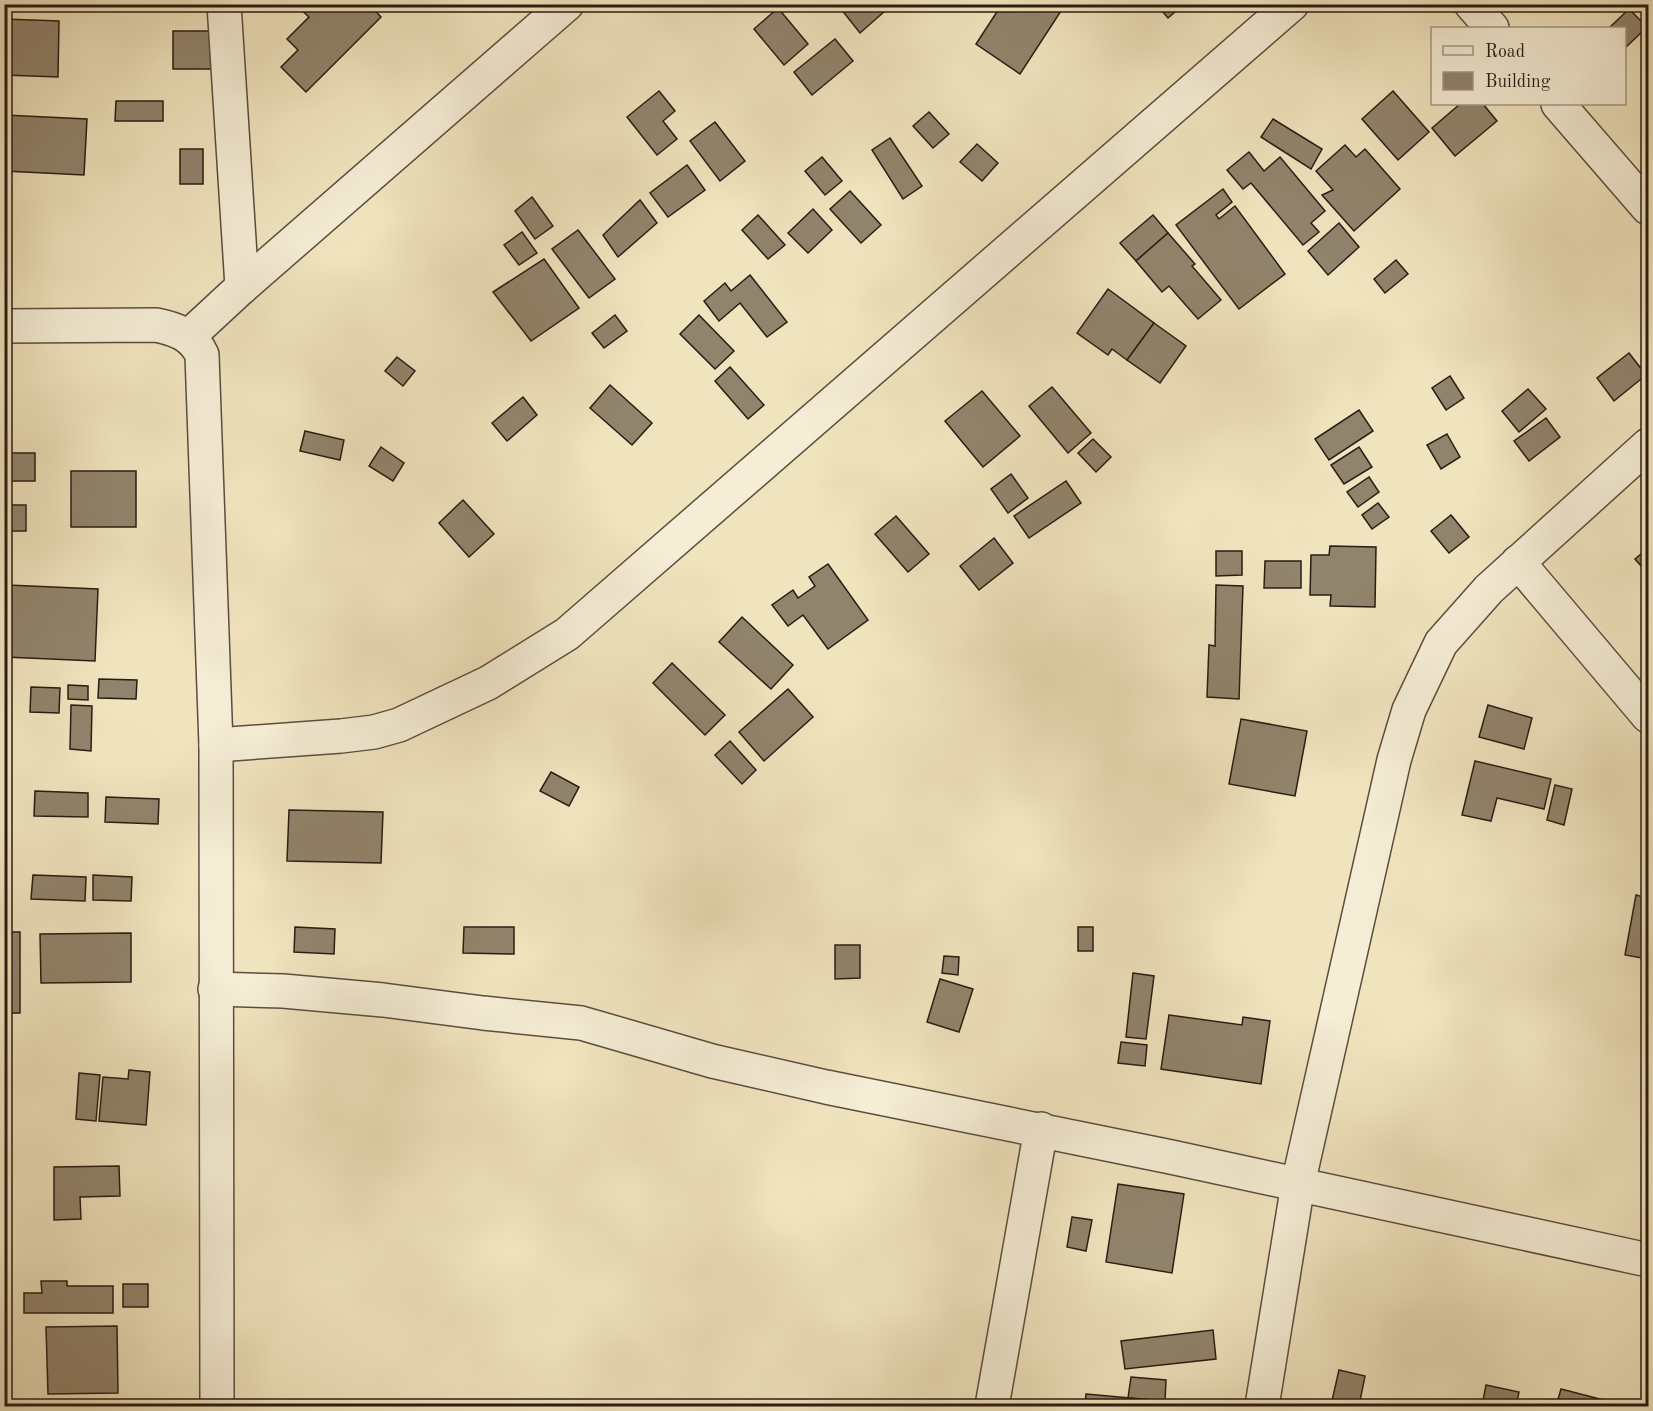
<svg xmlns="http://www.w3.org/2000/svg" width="1653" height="1411" font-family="'Old Standard TT',serif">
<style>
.building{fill:#91846c;stroke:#2b1b13;stroke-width:1.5}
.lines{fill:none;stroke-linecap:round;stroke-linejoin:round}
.minor-casing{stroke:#5c4d3e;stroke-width:36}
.minor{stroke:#f5edd5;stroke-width:33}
</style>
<rect width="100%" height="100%" fill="#f0e4be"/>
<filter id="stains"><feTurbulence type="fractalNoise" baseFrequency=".00333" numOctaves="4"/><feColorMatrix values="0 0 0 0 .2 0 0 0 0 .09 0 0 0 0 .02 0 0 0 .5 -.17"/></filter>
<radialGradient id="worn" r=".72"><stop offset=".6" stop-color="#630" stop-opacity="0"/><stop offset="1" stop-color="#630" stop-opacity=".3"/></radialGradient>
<g class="building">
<rect x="266" y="4" width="23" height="5"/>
<path d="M303,4H369L381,17L306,92L281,67L298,50L287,39L309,17L299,8Z"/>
<path d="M837,4H879L885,11L860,33Z"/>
<path d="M1002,4H1052L1061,11L1020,74L976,44Z"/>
<path d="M1156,4H1184L1168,18Z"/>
<path d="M778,8L808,44L784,65L754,29Z"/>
<path d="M1629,9L1647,27L1624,49V28H1609Z"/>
<path d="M4,19L59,21L58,77L4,75Z"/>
<rect x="173" y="31" width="40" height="38"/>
<path d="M835,39L853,61L812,95L794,72Z"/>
<path d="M659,91L675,111L663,121L677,139L657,155L627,117Z"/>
<path d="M1393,91L1429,132L1398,160L1362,119Z"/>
<path d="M116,101H163V121H115Z"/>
<path d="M1460,104H1483L1497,121L1455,156L1432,128Z"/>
<path d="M929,112L949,134L933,148L913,126Z"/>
<path d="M4,115L87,119L84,175L4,171Z"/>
<path d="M1273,119L1322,149L1311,169L1261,137Z"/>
<path d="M715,122L745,161L720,181L690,141Z"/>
<path d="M890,138L922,186L903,199L872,150Z"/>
<path d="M977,144L998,163L982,181L960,162Z"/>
<path d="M1345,145L1356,157L1365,149L1400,189L1354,231L1322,195L1333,190L1316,171Z"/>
<rect x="180" y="149" width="23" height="35"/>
<path d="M1249,152L1264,171L1280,157L1325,211L1311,223L1319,232L1303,245L1251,183L1243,189L1227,170Z"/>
<path d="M822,157L842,181L825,195L805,171Z"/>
<path d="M687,165L705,190L668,217L650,193Z"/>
<path d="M1223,189L1232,202L1216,215L1219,219L1235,206L1285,274L1239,309L1176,225Z"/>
<path d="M850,191L881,225L861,243L830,209Z"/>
<path d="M532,197L553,226L535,239L515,211Z"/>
<path d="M640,200L657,223L618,257L603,235Z"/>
<path d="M813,209L832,230L808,253L788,233Z"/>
<path d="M758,215L785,245L768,259L742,230Z"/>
<path d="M1153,215L1168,233L1136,261L1120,243Z"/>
<path d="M1339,223L1359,247L1328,275L1308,251Z"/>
<path d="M578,230L615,279L589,298L552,249Z"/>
<path d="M522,232L537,253L519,265L504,245Z"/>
<path d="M1168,233L1195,264L1192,266L1221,300L1198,319L1169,286L1162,292L1136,261Z"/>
<path d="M544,259L579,308L531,341L493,292Z"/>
<path d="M1396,260L1408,274L1385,293L1374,279Z"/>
<path d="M750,275L787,322L767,337L740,303L719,321L704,301L725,283L731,291Z"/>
<path d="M1108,289L1154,323L1127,360L1112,349L1108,355L1077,333Z"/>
<path d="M615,315L627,331L604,348L592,333Z"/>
<path d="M699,315L734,351L715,369L680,334Z"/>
<path d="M1154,323L1186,346L1160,383L1127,360Z"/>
<path d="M1629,353L1646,375L1614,401L1597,378Z"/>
<path d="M397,357L415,371L403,386L385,371Z"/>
<path d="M730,367L764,405L748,419L715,381Z"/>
<path d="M1450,376L1464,398L1446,410L1432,388Z"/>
<path d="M610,385L652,423L632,445L590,408Z"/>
<path d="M1052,387L1091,433L1068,453L1029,406Z"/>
<path d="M1528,389L1546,409L1519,432L1502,411Z"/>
<path d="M982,391L1020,436L983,467L945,421Z"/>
<path d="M523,397L537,415L507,441L492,423Z"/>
<path d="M1359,410L1373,431L1329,460L1315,439Z"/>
<path d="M1546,418L1560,437L1529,461L1514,441Z"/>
<path d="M305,431L344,440L340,460L300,451Z"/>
<path d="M1447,434L1460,457L1441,469L1427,445Z"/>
<path d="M1093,439L1111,457L1096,472L1078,453Z"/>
<path d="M381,447L404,463L393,481L369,466Z"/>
<path d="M1359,447L1372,467L1344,484L1331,465Z"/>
<rect x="4" y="453" width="31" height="28"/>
<rect x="71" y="471" width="65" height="56"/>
<path d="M1011,474L1028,498L1008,513L991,489Z"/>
<path d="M1369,477L1379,492L1358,507L1347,492Z"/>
<path d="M1066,481L1081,503L1029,538L1014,516Z"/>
<path d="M463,500L494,534L469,557L439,523Z"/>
<path d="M1378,503L1389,517L1372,529L1362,515Z"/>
<rect x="4" y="505" width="22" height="26"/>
<path d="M1451,515L1469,537L1449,553L1431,531Z"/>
<path d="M896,516L929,554L908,572L875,534Z"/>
<path d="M994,538L1013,563L979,590L960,566Z"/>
<path d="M1330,546L1376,547L1375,607L1330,606L1331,595H1310L1311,555H1329Z"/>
<path d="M1648,548V574L1635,559Z"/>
<path d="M1216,551H1242V575L1216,576Z"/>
<path d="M1265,561H1301V588H1264Z"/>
<path d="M828,564L868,620L828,649L803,615L788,626L772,605L793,590L798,598L815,586L809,577Z"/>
<path d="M7,585L98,589L95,661L5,657Z"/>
<path d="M1216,585L1243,586L1239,699L1207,697L1209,645L1215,646Z"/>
<path d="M742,617L793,665L771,689L719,642Z"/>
<path d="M672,663L725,715L705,735L653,683Z"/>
<path d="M99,679L137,680L136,699L98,698Z"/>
<path d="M68,685L88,686V700L68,699Z"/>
<path d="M31,687L60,688L59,713L30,712Z"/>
<path d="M788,689L813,717L764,761L739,732Z"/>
<path d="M71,705L92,706L91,751L70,749Z"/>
<path d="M1488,705L1532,718L1524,749L1479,737Z"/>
<path d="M1241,719L1307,731L1295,796L1229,784Z"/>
<path d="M730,741L756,770L742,784L715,755Z"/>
<path d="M1475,761L1551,779L1544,809L1497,798L1491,821L1462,815Z"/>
<path d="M551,772L579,787L569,806L540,791Z"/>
<path d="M1555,785L1572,789L1564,825L1547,820Z"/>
<path d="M35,791L88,793V817L34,816Z"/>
<path d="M106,797L159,799L158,824L105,822Z"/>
<path d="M289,810L383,812L381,863L287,861Z"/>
<rect x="4" y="843" width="7" height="51"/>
<path d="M33,875L86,877L85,901L31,899Z"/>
<path d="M93,875L132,877L131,901L93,900Z"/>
<path d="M1636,895L1648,898V959L1625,955Z"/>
<path d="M295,927L335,929L334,954L294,952Z"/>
<path d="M464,927H514V954L463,953Z"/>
<rect x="1078" y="927" width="15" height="24"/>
<rect x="4" y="932" width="16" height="81"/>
<path d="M131,933V982L41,983L40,934Z"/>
<path d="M835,945H860V978L835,979Z"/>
<path d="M944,956L959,957L958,975L942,973Z"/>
<path d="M1133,973L1154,976L1146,1039L1126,1037Z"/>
<path d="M940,979L973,989L959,1032L927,1022Z"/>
<path d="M1169,1015L1242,1025L1243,1017L1270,1021L1261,1084L1161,1069Z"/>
<path d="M1121,1042L1147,1045L1145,1066L1118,1063Z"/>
<path d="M129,1070L150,1072L146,1125L99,1121L103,1077L128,1079Z"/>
<path d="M79,1073L100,1075L96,1121L76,1119Z"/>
<path d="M119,1166L120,1196L80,1197L81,1219L54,1220V1167Z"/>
<path d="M1118,1184L1184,1194L1172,1273L1106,1262Z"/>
<path d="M1072,1217L1092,1220L1086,1251L1067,1247Z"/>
<path d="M41,1281H67V1286H113V1313H24V1293H42Z"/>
<rect x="123" y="1284" width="25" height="23"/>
<path d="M117,1326L118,1393L48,1394L46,1327Z"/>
<path d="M1213,1330L1216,1359L1125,1369L1121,1341Z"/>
<path d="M1339,1370L1365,1376L1359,1406L1331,1405Z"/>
<path d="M1131,1377L1166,1380L1165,1401L1128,1398Z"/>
<path d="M1486,1385L1519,1392L1516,1406H1482Z"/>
<path d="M1561,1389L1627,1406H1556Z"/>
<path d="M1086,1394L1185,1403V1406H1085Z"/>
</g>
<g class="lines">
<defs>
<g id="minor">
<path d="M224,4L242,287"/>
<path d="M1471,4L1492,28"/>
<path d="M1558,104L1648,208"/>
<path d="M4,326L156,325C176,329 193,335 202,355L216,745L217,1406"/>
<path d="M188,337L242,287L567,4"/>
<path d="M1518,562L1648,716"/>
<path d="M216,745L341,736L374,732L399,725L488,683L567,634L1292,4"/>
<path d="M215,989L283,991L383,1000L483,1013L581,1023L712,1061L826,1087L1171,1157L1648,1260"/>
<path d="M992,1406L1041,1129"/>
<path d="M1262,1406L1298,1184L1394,760L1409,710L1441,643L1489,589L1648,445"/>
</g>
</defs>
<use href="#minor" class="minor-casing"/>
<use href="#minor" class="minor"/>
</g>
<rect width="1653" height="1411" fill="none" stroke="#f0e4be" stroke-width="24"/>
<rect x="6" y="6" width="1641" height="1399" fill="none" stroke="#2b1b13" stroke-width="3"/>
<rect x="12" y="12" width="1629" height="1387" fill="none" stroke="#2b1b13" stroke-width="1.5"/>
<rect x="1431" y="27" width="195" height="78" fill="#f5edd5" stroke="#a49987" stroke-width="1.5"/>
<rect x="1443" y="46" width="30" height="9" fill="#f5edd5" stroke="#a49987" stroke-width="1.5"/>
<text x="1485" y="57" font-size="18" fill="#2b1b13">Road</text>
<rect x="1443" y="72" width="30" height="18" fill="#91846c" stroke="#a49987" stroke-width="1.5"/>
<text x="1485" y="87" font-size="18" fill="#2b1b13">Building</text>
<rect width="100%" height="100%" filter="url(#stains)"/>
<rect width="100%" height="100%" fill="url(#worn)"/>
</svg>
